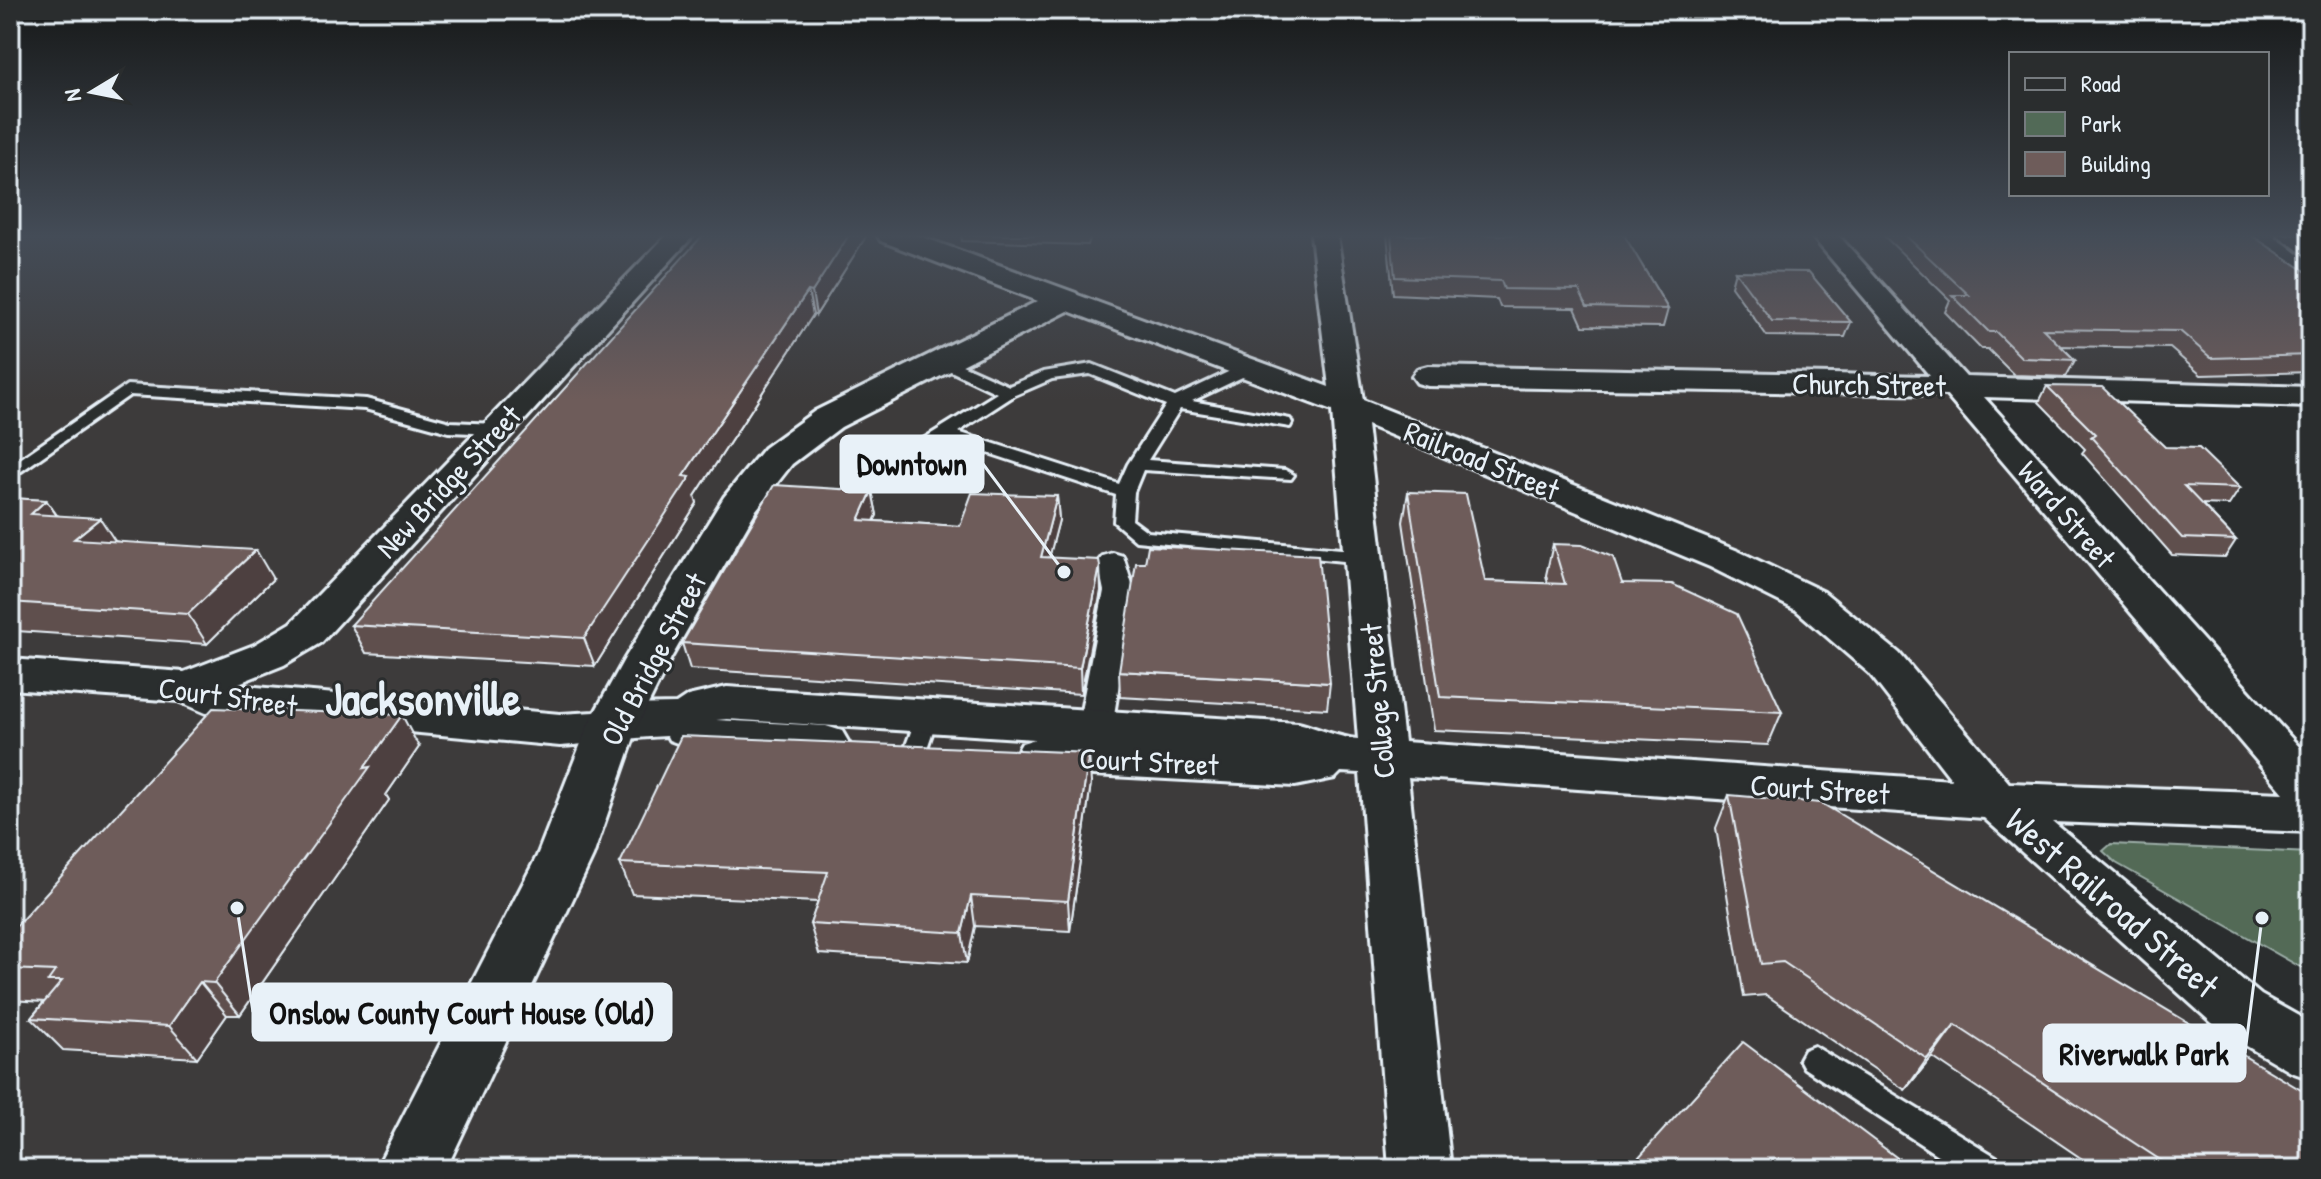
<svg xmlns="http://www.w3.org/2000/svg" width="2321" height="1179" font-family="'Patrick Hand',sans-serif">
<style>
.built{fill:#3e3b3b}
.green{fill:#526a57;stroke:#9daea8;stroke-width:2}
.lines{fill:none;stroke-linecap:round;stroke-linejoin:round}
.service-casing{stroke:#e8f1f8;stroke-width:6}
.pedestrian-casing{stroke:#e8f1f8;stroke-width:6}
.minor-casing{stroke:#e8f1f8;stroke-width:6}
.secondary-casing{stroke:#e8f1f8;stroke-width:6}
.service{fill:#2a2d2e;fill-rule:evenodd}
.pedestrian{fill:#2a2d2e;fill-rule:evenodd}
.minor{fill:#2a2d2e;fill-rule:evenodd}
.secondary{fill:#2a2d2e;fill-rule:evenodd}
.wall{fill:#5f4f4d;stroke:#e8f1f8;stroke-width:2}
.shaded-wall{fill:#4d403f;stroke:#e8f1f8;stroke-width:2}
.building{fill:#6e5c5a;stroke:#e8f1f8;stroke-width:2}
.labels{text-anchor:middle;dominant-baseline:central;stroke-width:6;stroke-linejoin:round;paint-order:stroke}
.street-label{font-size:30px;fill:#e8f1f8;stroke:#2a2d2e}
.near-street-label{font-size:36px;fill:#e8f1f8;stroke:#2a2d2e}
.town-label{font-size:46px;font-weight:bold;fill:#e8f1f8;stroke:#2a2d2e}
.leader{fill:none;stroke:#e8f1f8;stroke-width:3}
.callout-dot{fill:#e8f1f8;stroke:#2a2d2e;stroke-width:3}
.callout{fill:#e8f1f8;stroke:#e8f1f8;stroke-width:3}
.callout-label{font-size:32px;text-anchor:middle;font-weight:bold;fill:#111}
</style>
<rect width="100%" height="100%" fill="#2a2d2e"/>
<filter id="ink" filterUnits="userSpaceOnUse"><feTurbulence type="fractalNoise" baseFrequency=".0125" numOctaves="2"/><feDisplacementMap in="SourceGraphic" scale="16" xChannelSelector="R" yChannelSelector="G"/><feConvolveMatrix kernelMatrix="1 2 1 2 8 2 1 2 1" color-interpolation-filters="sRGB"/></filter>
<g filter="url(#ink)">
<path class="built" d="M10,235H2088L2293,396L1956,386L2311,813L1998,801L2311,1053V1169H10Z"/>
<path class="green" d="M2111,844L2311,853V973L2116,863L2103,851Z"/>
<g class="lines">
<defs>
<g id="service">
<path d="M942,356L1009,386L1043,372L1092,364L1175,397L1243,365H1255V371L1192,401L1290,419L1292,423L1290,427L1180,409L1148,460L1285,470L1294,475L1291,479L1143,470L1134,492L1132,520L1148,532L1364,551L1374,557L1364,563L1136,541L1114,522L1116,495L946,439L866,490H854L851,486L854,482L997,393L936,364L934,361ZM1090,374L1166,405L1128,464L1119,484L958,432L1015,395L1052,379Z"/>
<path d="M127,385L366,399L450,422L497,424L505,429L497,434L449,432L365,409L130,395L10,479V466Z"/>
<path d="M927,708L935,710L938,716L925,754L917,756L909,754L905,748L919,710Z"/>
<path d="M1814,1046L1998,1158L2003,1169H1959L1804,1068L1799,1059L1804,1050Z"/>
</g>
<path id="pedestrian" d="M1113,553L1123,556L1134,591L1112,727L1107,736L1095,739L1083,736L1078,727L1104,591L1098,562L1103,556Z"/>
<g id="minor">
<path d="M667,235H694L321,643L284,665L234,685L560,714L594,712L626,705L676,704L688,696L727,687L1298,723C1318,728 1338,738 1358,739L1332,411L1055,306L1051,300L1055,294L1065,291L1075,294L1329,387L1311,235H1337L1363,400L1738,551L1824,592L1899,653L2009,783L2284,793L1946,395L1428,386L1417,383L1412,376L1417,369L1428,366L1930,376L1811,235H1838L1966,377L2311,387V407L1984,397L2311,760V832L2053,822L2261,995L2311,1023V1079L2291,1072L2221,1031L1984,818L1408,777L1451,1169H1389L1360,773L1341,772L1335,778L1295,786L1038,772L1022,767L1015,755L1022,743L1035,739L727,719L716,720L826,726L842,731L849,743L842,755L826,760L702,752L669,740L667,736C630,737 596,744 560,746L206,713L178,701L10,689V659L184,672L254,645L291,623ZM1367,425L1710,567L1796,610L1869,673L1952,780L1404,742Z"/>
<path d="M2278,235L2311,236V255L2302,253Z"/>
</g>
<path id="secondary" d="M877,235H917L1076,293L1081,300L1076,307L841,427L792,464L756,510L671,658L639,723L593,856L446,1169H376L537,856L589,723L625,658L724,497L764,448L815,411L1038,301L881,241Z"/>
</defs>
<use href="#service" class="service-casing"/>
<use href="#pedestrian" class="pedestrian-casing"/>
<use href="#minor" class="minor-casing"/>
<use href="#secondary" class="secondary-casing"/>
<use href="#service" class="service"/>
<use href="#pedestrian" class="pedestrian"/>
<use href="#minor" class="minor"/>
<use href="#secondary" class="secondary"/>
</g>
<g class="wall">
<path d="M867,235L816,315H813L695,496L697,503L595,666L366,653L351,625Z"/>
<path d="M961,235H1091L1088,245L962,241Z"/>
<path d="M1387,235H1624L1668,309L1663,327L1583,326L1575,308L1500,307L1497,299L1393,294Z"/>
<path d="M1883,235H2251L2311,275V372L2201,375L2170,348L2061,346L2075,360L2066,377L2014,375L1988,349H1981L1945,312L1950,300Z"/>
<path d="M1735,271L1851,322L1845,337L1767,336L1731,286Z"/>
<path d="M2047,386L2240,488L2229,505L2202,504L2236,540L2225,557L2172,555L2082,453L2085,449L2039,402Z"/>
<path d="M872,491L877,515L874,521L960,526L1057,496L1059,520L1049,557L1101,591L1081,694L690,669L682,643Z"/>
<path d="M1408,492L1485,581L1548,584L1546,575L1553,544L1622,583L1782,712L1768,745L1434,730L1403,522Z"/>
<path d="M10,498L46,500L57,515L115,541L273,579L207,644L17,631L10,637Z"/>
<path d="M1119,671L1330,683L1327,709L1120,697Z"/>
<path d="M419,747L386,795L389,800L240,1015H227L197,1058L63,1050L31,1018L44,1002L10,1000V933Z"/>
<path d="M1091,783L1070,931L975,926L967,963L819,954L810,924L818,902L632,894L620,863Z"/>
<path d="M1729,795L2311,1169H2097L1932,1057L1905,1090L1766,995L1744,997L1716,828Z"/>
</g>
<g class="shaded-wall">
<path d="M849,235H867L816,315L812,292Z"/>
<path d="M808,291L813,315L695,496L697,503L595,666L584,638L683,476Z"/>
<path d="M10,338L16,347L10,350Z"/>
<path d="M872,491L877,515L863,544L859,520Z"/>
<path d="M1057,496L1059,520L1043,582L1041,557Z"/>
<path d="M46,500L66,529L31,514Z"/>
<path d="M100,518L119,547L74,539Z"/>
<path d="M256,550L273,579L207,644L188,614Z"/>
<path d="M1100,566L1101,591L1081,694L1080,668Z"/>
<path d="M10,621L17,631L10,637Z"/>
<path d="M402,715L419,747L386,795L389,800L240,1015L214,983L364,768Z"/>
<path d="M1089,753L1091,783L1070,931L1068,901Z"/>
<path d="M971,896L975,926L967,963L962,933Z"/>
<path d="M200,982L227,1015L197,1058L169,1026Z"/>
<path d="M1955,1025L1932,1057L1905,1090L1927,1059Z"/>
</g>
<g class="building">
<path d="M703,235H849L812,292L808,291L683,476L690,477L584,638L351,625Z"/>
<path d="M1391,235H1624L1668,309L1587,307L1579,290L1504,289L1501,281L1395,277Z"/>
<path d="M1905,235H2251L2311,275V355L2211,358L2180,331L2043,329L2075,360L2022,358L1996,332H1989L1952,295H1969Z"/>
<path d="M1735,271L1809,272L1851,322L1772,321Z"/>
<path d="M2047,386L2102,387L2165,447L2199,448L2240,488L2184,486L2236,540L2182,538L2091,437L2095,434Z"/>
<path d="M774,485L872,491L859,520L960,526L972,493L1057,496L1041,557L1099,560L1100,566L1080,668L682,643Z"/>
<path d="M1408,492L1466,494L1485,581L1565,584L1553,544L1582,545L1613,557L1622,583L1672,584L1737,614L1782,712L1440,697Z"/>
<path d="M10,498L46,500L31,514L100,518L74,539L256,550L188,614L10,602Z"/>
<path d="M1148,546L1318,555L1330,683L1119,671L1136,563H1145Z"/>
<path d="M213,708L402,715L364,768L370,767L214,983L200,982L169,1026L31,1018L62,981H48L55,971L10,969V933Z"/>
<path d="M681,736L1089,753L1068,901L971,896L962,933L810,924L828,872L620,863Z"/>
<path d="M1729,795L1821,803L2311,1096V1169H2174L1955,1025L1927,1059L1783,962L1761,964Z"/>
<path d="M1743,1042L1912,1169H1628Z"/>
</g>
</g>
<linearGradient id="sky" x2="0" y2="1"><stop stop-color="#171919"/><stop offset="0.59" stop-color="#444c57"/><stop offset="1" stop-color="#444c57" stop-opacity="0"/></linearGradient>
<rect width="2321" height="400" fill="url(#sky)"/>
<g class="labels">
<g class="street-label">
<text transform="translate(1869 384) rotate(1)">Church Street</text>
<text transform="translate(1482 460) rotate(22)">Railroad Street</text>
<text transform="translate(448 481) rotate(-47)">New Bridge Street</text>
<text transform="translate(2067 514) rotate(49)">Ward Street</text>
<text transform="translate(653 659) rotate(-62)">Old Bridge Street</text>
<text transform="translate(228 696) rotate(8)">Court Street</text>
<text transform="translate(1377 701) rotate(-95)">College Street</text>
<text transform="translate(1149 761) rotate(3)">Court Street</text>
<text transform="translate(1820 789) rotate(4)">Court Street</text>
</g>
<g class="near-street-label">
<text transform="translate(2113 902) rotate(41)">West Railroad Street</text>
</g>
<g class="town-label">
<text x="423" y="698">Jacksonville</text>
</g>
</g>
<path class="leader" d="M1064 572L983 464M237 908L253 1012M2262 918L2245 1053"/>
<g class="callout-dot">
<circle cx="1064" cy="572" r="8"/>
<circle cx="237" cy="908" r="8"/>
<circle cx="2262" cy="918" r="8"/>
</g>
<g class="callout">
<rect x="841" y="436" width="142" height="56" rx="8"/>
<rect x="253" y="984" width="418" height="56" rx="8"/>
<rect x="2044" y="1025" width="201" height="56" rx="8"/>
</g>
<g class="callout-label">
<text x="912" y="475">Downtown</text>
<text x="462" y="1024">Onslow County Court House (Old)</text>
<text x="2144" y="1065">Riverwalk Park</text>
</g>
<rect width="2321" height="1179" fill="none" stroke="#2a2d2e" stroke-width="40"/>
<rect x="20" y="20" width="2281" height="1139" fill="none" stroke="#e8f1f8" stroke-width="3" filter="url(#ink)"/>
<rect x="2009" y="52" width="260" height="144" fill="#2a2d2e" stroke="#767b7f" stroke-width="2"/>
<rect x="2025" y="78" width="40" height="12" fill="#2a2d2e" stroke="#767b7f" stroke-width="2"/>
<text x="2081" y="92" font-size="24" fill="#e8f1f8">Road</text>
<rect x="2025" y="112" width="40" height="24" fill="#526a57" stroke="#767b7f" stroke-width="2"/>
<text x="2081" y="132" font-size="24" fill="#e8f1f8">Park</text>
<rect x="2025" y="152" width="40" height="24" fill="#6e5c5a" stroke="#767b7f" stroke-width="2"/>
<text x="2081" y="172" font-size="24" fill="#e8f1f8">Building</text>
<g transform="translate(92 92) rotate(260)" stroke="#2a2d2e" stroke-width="6" paint-order="stroke">
<path d="M0-6L14 30L0 20L-14 30Z" fill="#e8f1f8"/>
<text y="-12" font-size="22" font-weight="bold" text-anchor="middle" fill="#e8f1f8">N</text>
</g>
</svg>
